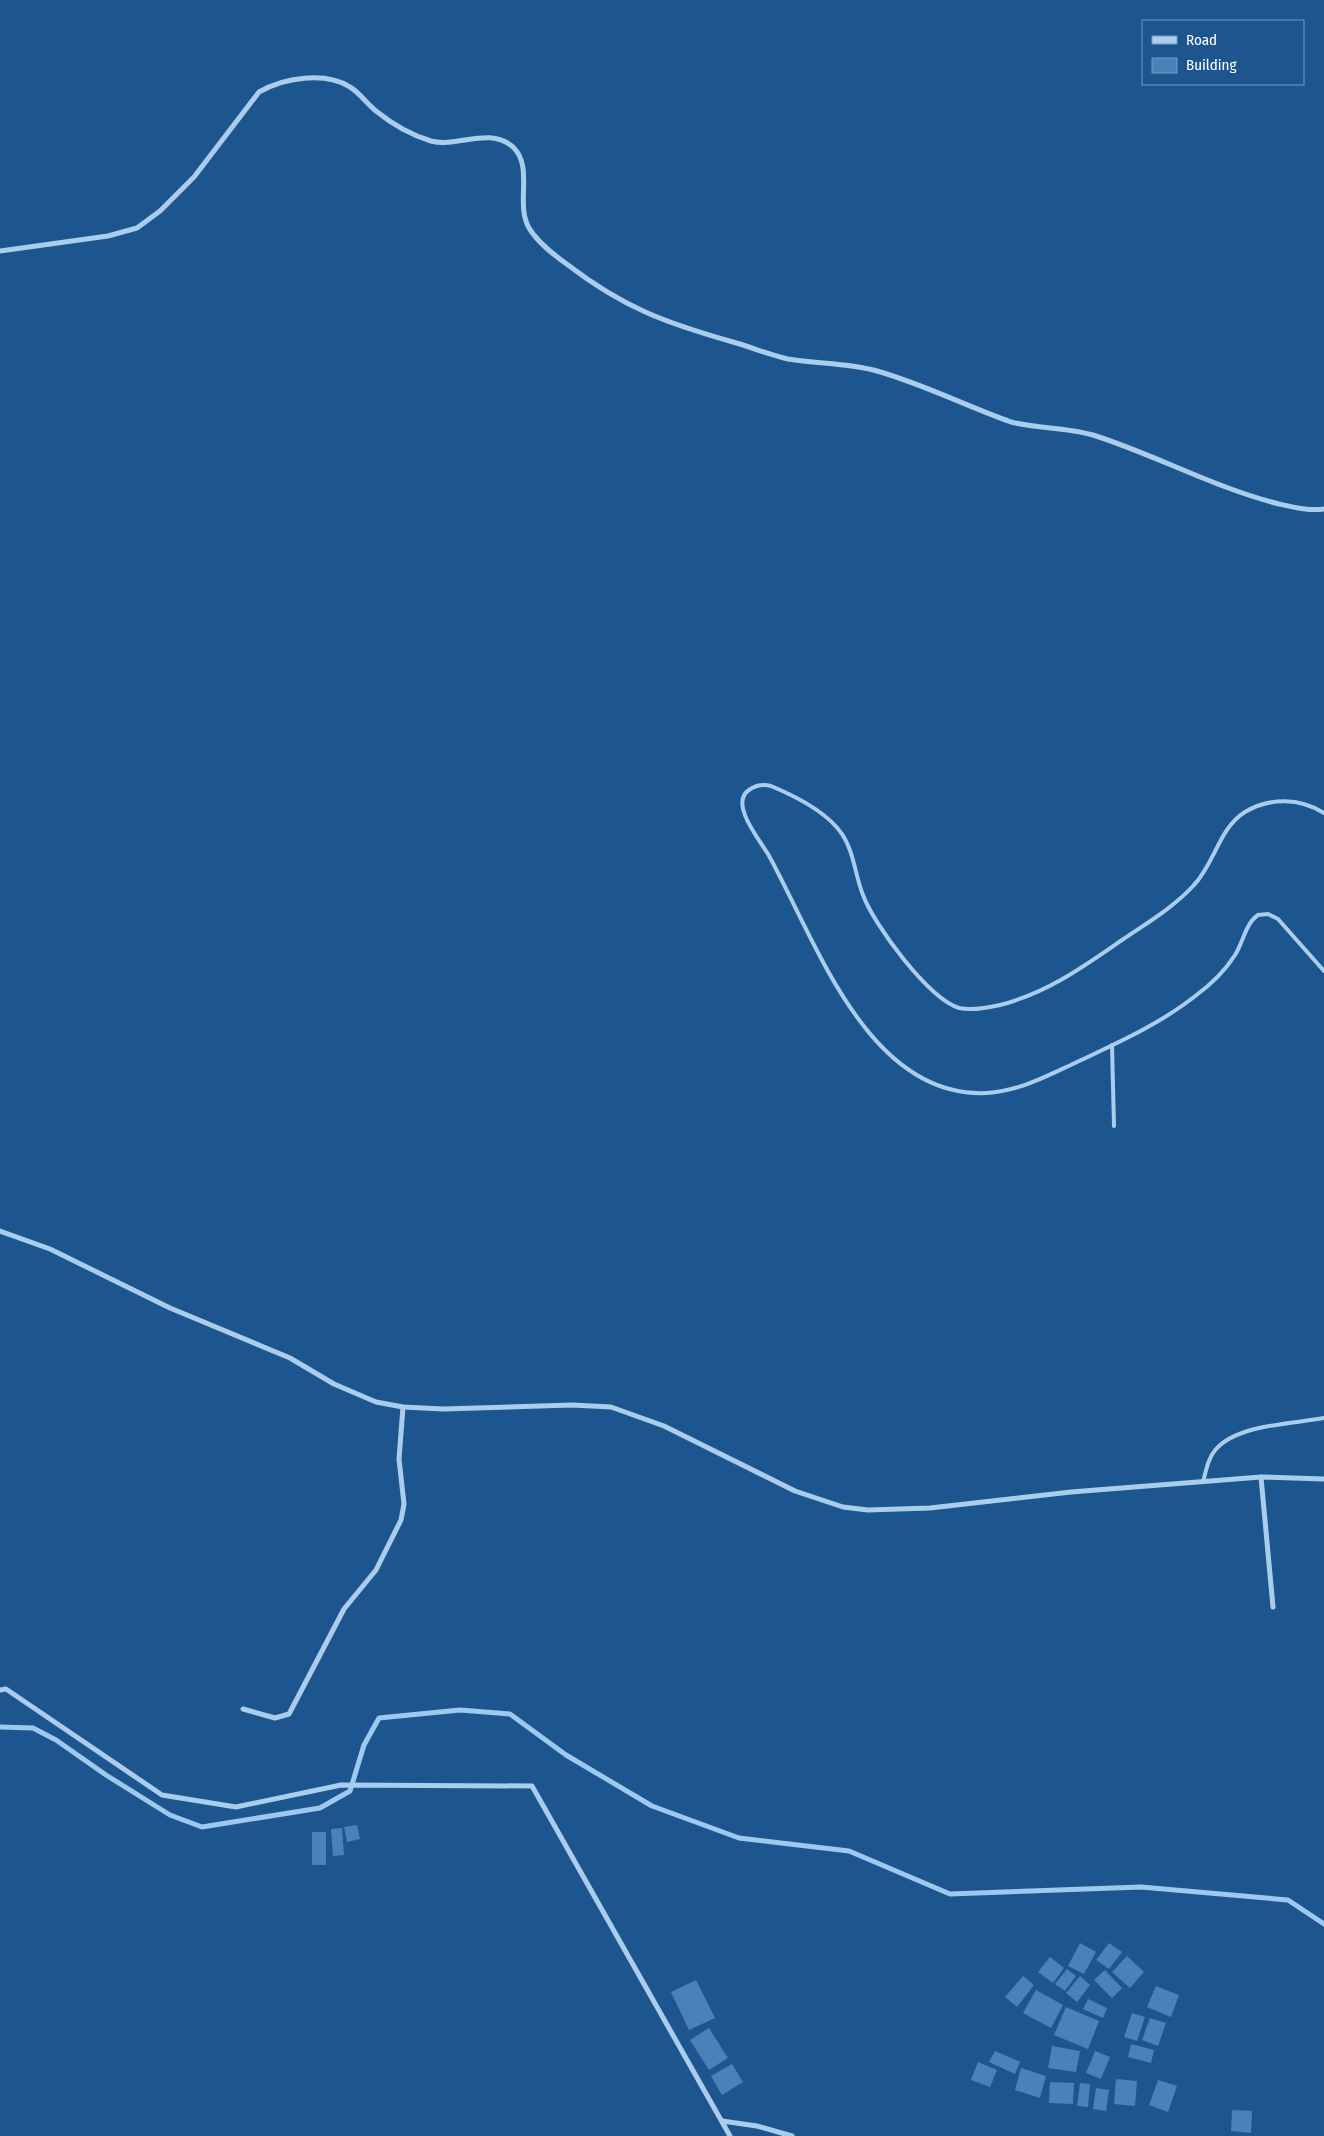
<svg xmlns="http://www.w3.org/2000/svg" width="1324" height="2136" font-family="'Fira Sans Condensed',sans-serif">
<style>
.lines{fill:none;stroke-linecap:round;stroke-linejoin:round}
.stream{stroke:#9ec9ef;stroke-width:5}
.building{fill:#4a81b8}
.lane{stroke:#abcded;stroke-width:4}
.street{stroke:#abcded;stroke-width:5}
</style>
<rect width="100%" height="100%" fill="#1d568e"/>
<g class="lines">
<path class="stream" d="M0,1727L33,1728L56,1740L106,1775L170,1815L202,1827L320,1808L350,1791L364,1745L379,1718L460,1710L510,1714L566,1755L652,1806L739,1838L849,1851L950,1894L1141,1887L1288,1900L1324,1924"/>
</g>
<g class="building">
<path d="M357,1825L360,1839L347,1842L344,1827Z"/>
<path d="M342,1828L344,1855L333,1856L331,1829Z"/>
<rect x="312" y="1832" width="14" height="33"/>
<path d="M1080,1943L1096,1952L1084,1974L1068,1966Z"/>
<path d="M1109,1943L1122,1952L1109,1969L1096,1960Z"/>
<path d="M1127,1956L1144,1972L1130,1988L1112,1972Z"/>
<path d="M1050,1957L1064,1968L1053,1983L1038,1972Z"/>
<path d="M1067,1969L1076,1976L1065,1991L1055,1984Z"/>
<path d="M1105,1970L1122,1988L1112,1998L1094,1980Z"/>
<path d="M1023,1976L1034,1985L1017,2007L1005,1997Z"/>
<path d="M1080,1976L1090,1985L1077,2002L1066,1993Z"/>
<path d="M696,1980L715,2018L689,2030L671,1992Z"/>
<path d="M1156,1986L1179,1995L1171,2017L1147,2007Z"/>
<path d="M1036,1990L1063,2005L1051,2028L1023,2013Z"/>
<path d="M1088,1999L1107,2008L1103,2018L1083,2009Z"/>
<path d="M1066,2007L1099,2021L1088,2049L1054,2035Z"/>
<path d="M1132,2013L1145,2017L1137,2041L1124,2037Z"/>
<path d="M1150,2018L1166,2023L1158,2046L1142,2040Z"/>
<path d="M709,2028L728,2058L709,2070L690,2040Z"/>
<path d="M1131,2044L1154,2050L1151,2063L1128,2057Z"/>
<path d="M1052,2046L1080,2051L1076,2072L1048,2068Z"/>
<path d="M995,2051L1020,2062L1015,2074L989,2062Z"/>
<path d="M1095,2051L1110,2057L1101,2079L1086,2073Z"/>
<path d="M978,2062L997,2070L990,2087L971,2080Z"/>
<path d="M732,2064L743,2082L722,2095L711,2076Z"/>
<path d="M1021,2068L1046,2076L1040,2098L1015,2090Z"/>
<path d="M1116,2079L1137,2081L1135,2106L1114,2104Z"/>
<path d="M1158,2080L1177,2086L1168,2112L1149,2105Z"/>
<path d="M1050,2082L1074,2083L1073,2104L1049,2103Z"/>
<path d="M1080,2083L1090,2084L1088,2107L1077,2106Z"/>
<path d="M1096,2088L1109,2090L1106,2111L1093,2109Z"/>
<path d="M1232,2110L1252,2111L1251,2133L1231,2131Z"/>
</g>
<g class="lines">
<g class="lane">
<path d="M1324,813C1300,798 1270,797 1245,812C1219,828 1215,863 1194,885C1174,907 1147,923 1122,940C1083,967 1047,993 1000,1005C987,1008 972,1011 959,1008C928,998 874,925 863,895C855,875 854,852 842,834C827,812 795,796 771,786C763,784 756,785 749,790C729,803 759,839 768,854C815,938 867,1099 987,1093C1019,1091 1047,1076 1075,1063C1117,1043 1158,1025 1194,997C1209,986 1225,971 1235,955C1243,943 1245,924 1258,915L1268,914L1278,919L1324,971"/>
<path d="M1112,1045L1114,1126"/>
<path d="M1203,1482C1206,1471 1208,1458 1216,1449C1239,1424 1293,1424 1324,1418"/>
</g>
<g class="street">
<path d="M0,251L108,236L137,228L160,211L194,177L259,92C283,78 325,71 350,87C360,93 367,104 376,111C392,124 411,135 431,141C458,148 489,126 513,147C534,167 515,204 529,228C538,243 554,255 568,265C624,308 666,323 733,342C751,347 769,355 788,359C818,364 848,363 877,371C923,384 966,406 1011,422C1038,429 1067,427 1093,435C1156,455 1215,488 1279,504C1293,507 1309,511 1324,509"/>
<path d="M0,1231L50,1249L170,1308L290,1358L334,1384L376,1402L403,1407L443,1409L572,1405L611,1407L664,1426L795,1491L843,1507L868,1510L930,1508L1071,1492L1261,1477L1324,1479"/>
<path d="M1261,1477L1273,1607"/>
<path d="M0,1690L6,1689L162,1795L236,1807L341,1785L532,1786L730,2136"/>
<path d="M243,1709L275,1718L289,1714L344,1609L376,1570L401,1520L404,1504L399,1459L403,1407"/>
<path d="M722,2121L757,2126L792,2136"/>
</g>
</g>
<rect x="1142" y="20" width="162" height="65" fill="#1d568e" stroke="#779abb"/>
<rect x="1152" y="36" width="25" height="8" fill="#abcded" stroke="#779abb"/>
<text x="1186" y="45" font-size="15" fill="#ffffff">Road</text>
<rect x="1152" y="58" width="25" height="15" fill="#4a81b8" stroke="#779abb"/>
<text x="1186" y="70" font-size="15" fill="#ffffff">Building</text>
</svg>
